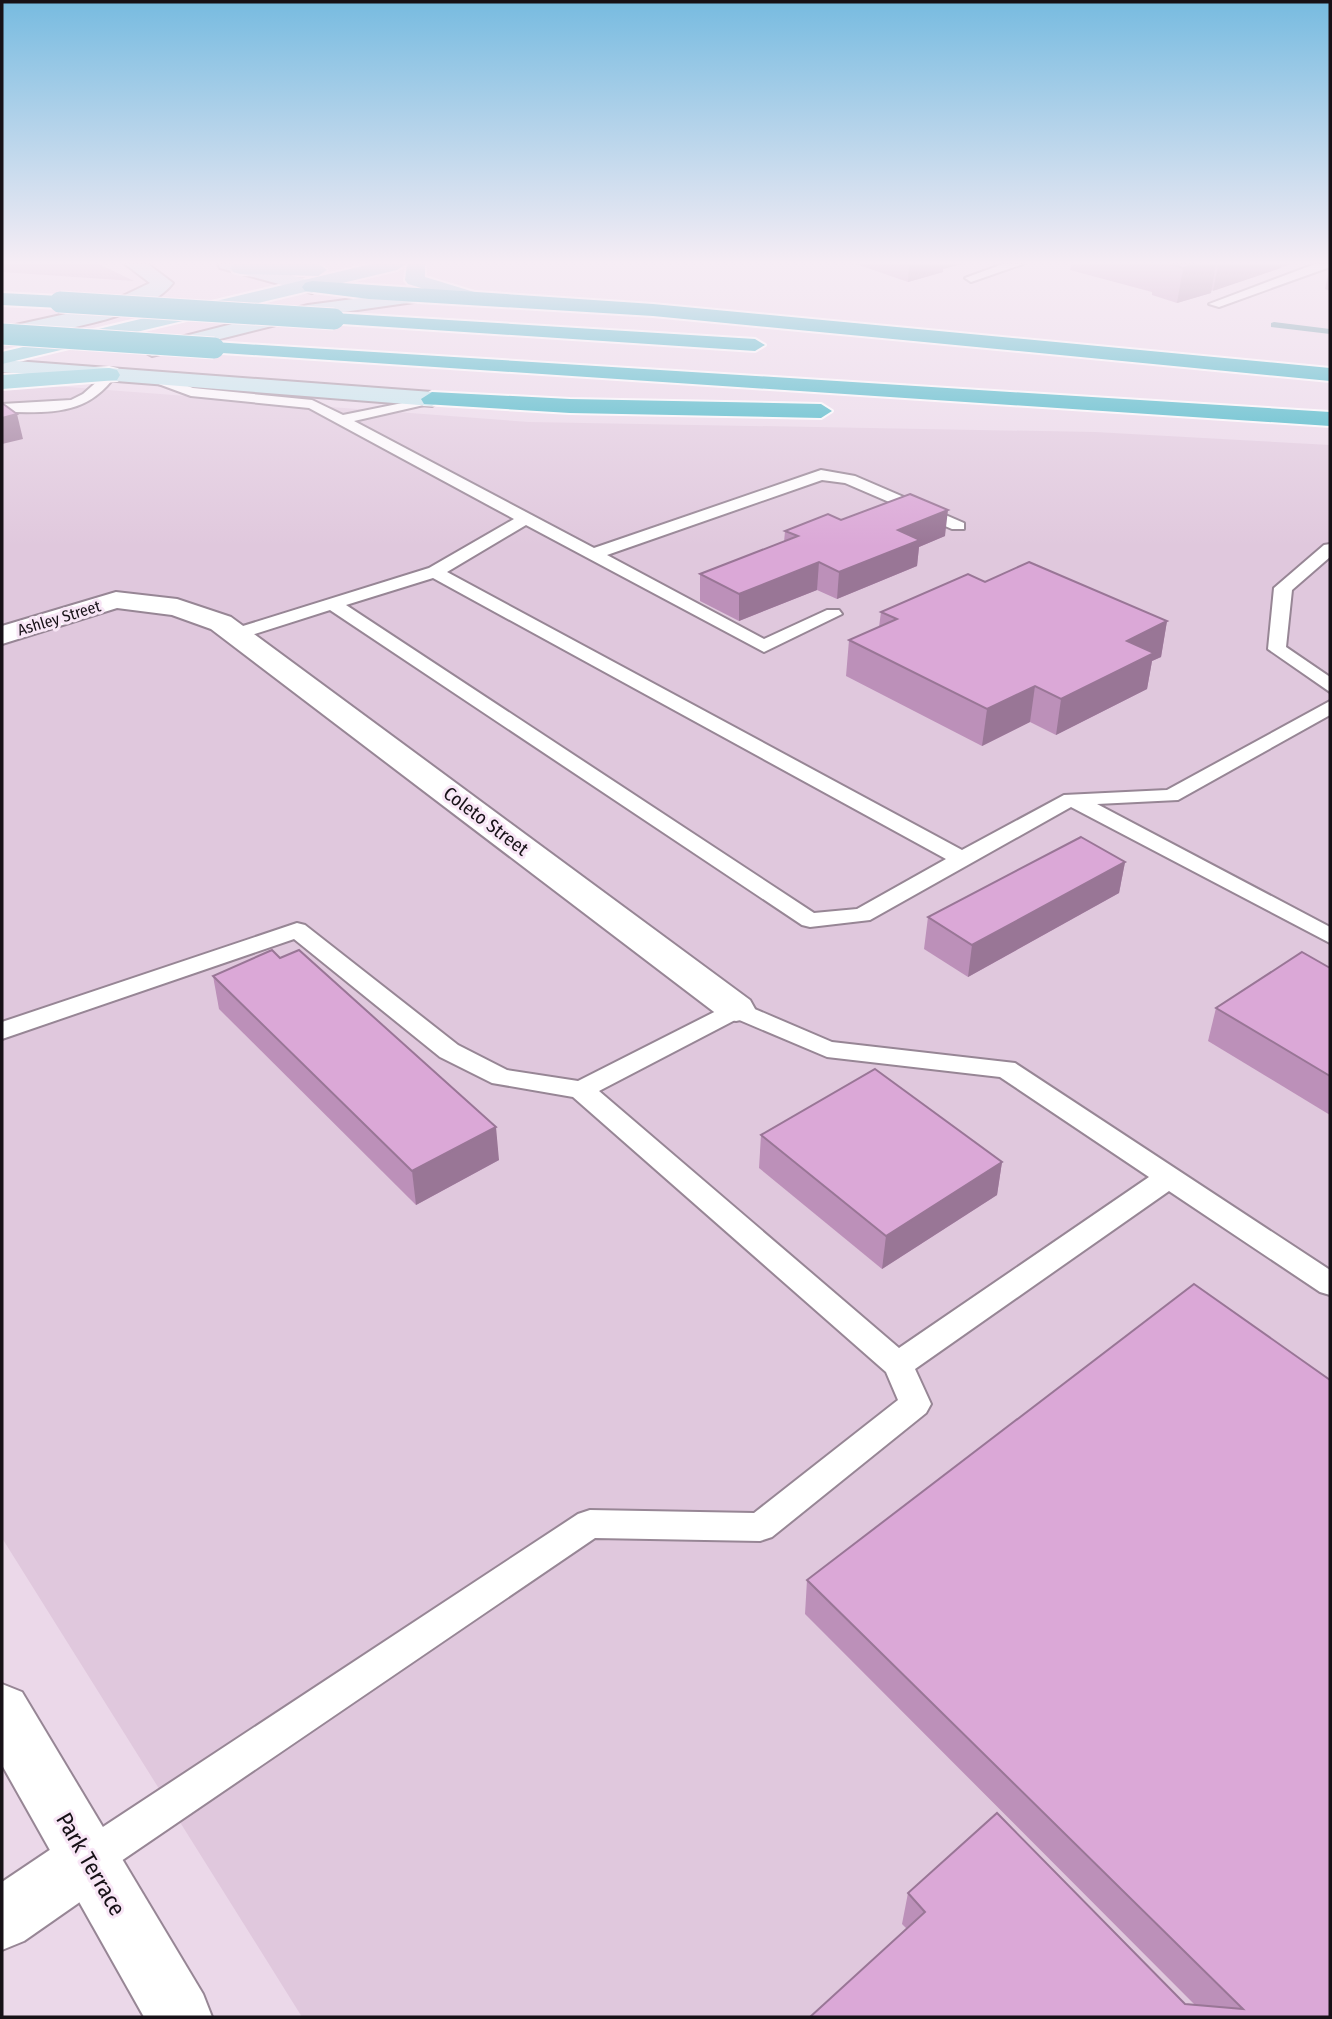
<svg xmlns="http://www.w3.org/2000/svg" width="1332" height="2019" font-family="'Fira Sans Condensed',sans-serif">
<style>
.built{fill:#e0c8dd}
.green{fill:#c2a1bf}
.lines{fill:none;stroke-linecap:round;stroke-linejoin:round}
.stream{fill:#55909b;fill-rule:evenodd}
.service-casing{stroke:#978695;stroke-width:4}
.minor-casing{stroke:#978695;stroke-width:4}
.tertiary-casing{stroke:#978695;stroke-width:4}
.secondary-casing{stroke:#978695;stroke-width:4}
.primary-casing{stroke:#fff;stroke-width:4}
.motorway-casing{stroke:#fff;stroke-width:4}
.service{fill:#fff;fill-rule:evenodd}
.minor{fill:#fff;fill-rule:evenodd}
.tertiary{fill:#fff;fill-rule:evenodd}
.secondary{fill:#bde6ec;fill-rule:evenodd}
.primary{fill:#7bced8;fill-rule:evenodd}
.motorway{fill:#23adbe;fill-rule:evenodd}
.motorway-bridge-casing{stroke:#fff;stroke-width:23;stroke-linecap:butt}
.motorway-bridge{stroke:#23adbe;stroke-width:21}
.wall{fill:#bc90b9}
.shaded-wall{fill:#997696}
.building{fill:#dba8d7;stroke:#997696;stroke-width:2}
.labels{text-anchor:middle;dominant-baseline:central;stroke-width:6;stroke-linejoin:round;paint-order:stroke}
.far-street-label{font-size:16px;fill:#171117;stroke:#f8e6f6}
.street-label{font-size:19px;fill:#171117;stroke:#f8e6f6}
.near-street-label{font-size:23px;fill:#171117;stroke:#f8e6f6}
</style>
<rect width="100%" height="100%" fill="#ebd8e9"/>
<path class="built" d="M2,382L529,422L1095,432L1330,445V2017H302L2,1538Z"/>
<path class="green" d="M99,264L134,281L2,272V264Z"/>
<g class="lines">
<path class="stream" d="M1274,322L1330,329V334L1271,327V323Z"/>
<defs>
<g id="service">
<path d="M1003,264H1023L971,282L965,278Z"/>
<path d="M1315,264H1330V267L1219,307L1209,304Z"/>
<path d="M109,371L116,375C86,417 49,412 2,412V404L71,400L83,394Z"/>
<path d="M158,375L193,388L312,400L343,415L437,396V402L354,421L594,548L821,470L855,476L964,523V529H952L845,483L822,480L607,555L764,639L827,610H839L842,614L764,652L526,525L447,572L962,850L1064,795L1167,790L1330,701V715L1178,800L1097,804L1330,927V943L1071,807L870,920L810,927L802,925L330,610L242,638H230L227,634L230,630L429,568L514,519L309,408L191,396L153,382L151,379ZM433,578L946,859L857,909L814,913L346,605Z"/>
<path d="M1330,544V557L1292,590L1286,647L1330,677V692L1268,649L1274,588L1324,545Z"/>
<path d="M297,923L305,925L458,1045L507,1070L578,1081L736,1001L832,1042L1015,1063L1330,1270V1295L1320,1292L1169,1191L915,1369L931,1404L926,1413L772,1537L760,1541L595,1538L102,1874L88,1879L74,1874L69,1860L74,1846L578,1514L590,1510L754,1513L898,1400L886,1372L573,1097L492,1083L440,1057L294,939L2,1039V1022ZM737,1019L827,1057L1000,1077L1149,1177L899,1348L599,1091Z"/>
</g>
<g id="minor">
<path d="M116,592L177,599L231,617L750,1000L755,1009L750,1018L736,1021L722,1018L211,629L172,615L117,608L2,644V626Z"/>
<path d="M88,1830L110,1839L118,1860L110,1881L24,1941L2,1950V1882L66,1839Z"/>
</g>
<path id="tertiary" d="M2,1684L22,1692L203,1994L212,2017H144L2,1765Z"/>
<g id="secondary">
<path d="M125,264H148L173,283C144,321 47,332 2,340V328L102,306L150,283Z"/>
<path d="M218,264H250L319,283L322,287L312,293L220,268Z"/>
<path d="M421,290L428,292L431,296L428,300L308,317L152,356L141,350L145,346L308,305Z"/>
<path d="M2,360L432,392L443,399L432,406L2,372Z"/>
</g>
<g id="primary">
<path d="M233,264H319L327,270L318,276L240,274L233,272L231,268Z"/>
<path d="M371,264H406L397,270L2,364V352Z"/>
<path d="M407,264H425V277L484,295L487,299L477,305L408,284L405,280Z"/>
<path d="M109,368L117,370L120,375L117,380L2,389V375Z"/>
</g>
<g id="motorway">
<path d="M312,281L653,304L1330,368V381L653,316L369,299L305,291L302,287L305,283Z"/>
<path d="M2,293L60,296L70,302L60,308L2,305Z"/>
<path d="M334,313L755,339L765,345L755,351L327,323L324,319Z"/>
<path d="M214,342L1330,412V426L207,352L203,348L207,344Z"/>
<path d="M432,392L570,399L821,404L832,411L821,418L570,413L424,404L421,399Z"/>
</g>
</defs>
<use href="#service" class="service-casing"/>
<use href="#minor" class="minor-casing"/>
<use href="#tertiary" class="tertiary-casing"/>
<use href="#secondary" class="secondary-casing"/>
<use href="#primary" class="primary-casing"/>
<use href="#motorway" class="motorway-casing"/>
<use href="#service" class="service"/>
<use href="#minor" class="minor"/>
<use href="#tertiary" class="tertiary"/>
<use href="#secondary" class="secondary"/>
<use href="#primary" class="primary"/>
<use href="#motorway" class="motorway"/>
<defs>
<g id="motorway-bridge">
<path d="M60,302L334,319"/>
<path d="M2,334L214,348"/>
</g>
</defs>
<use href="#motorway-bridge" class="motorway-bridge-casing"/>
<use href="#motorway-bridge" class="motorway-bridge"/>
</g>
<g class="wall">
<path d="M856,264H961L943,269V272L908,282Z"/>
<path d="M1071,264H1291L1284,267L1282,266L1281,268L1211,291V293L1177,303L1152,295V292L1070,270Z"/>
<path d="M1330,265V291L1325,289Z"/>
<path d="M841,520L945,536L919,547L917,566L837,599L817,590L739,621L700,601V574L784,542L785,531Z"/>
<path d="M985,582L1167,621L1161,657L1152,661L1147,689L1056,735L1030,722L982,746L846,676L849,640L879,627L881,612Z"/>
<path d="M1125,862L1119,893L968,977L924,949L928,917Z"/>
<path d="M1330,968V1115L1208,1041L1216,1008Z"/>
<path d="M213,976L499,1160L416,1205L219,1009Z"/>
<path d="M761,1135L1002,1162L997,1195L882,1269L759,1168Z"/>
<path d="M807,1580L1330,2017H810L907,1929L902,1924L908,1893L1185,2004L1195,2005L805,1614Z"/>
</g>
<g class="shaded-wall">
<path d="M909,264H961L943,269V272L908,282Z"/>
<path d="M1196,264H1216L1211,293L1177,303L1183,268Z"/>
<path d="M1218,264H1282L1281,268L1213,291Z"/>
<path d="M17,414L23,439L2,444V418Z"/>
<path d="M948,510L945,536L919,547L917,566L837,599L839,572L898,530Z"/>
<path d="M819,562L817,590L739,621V594Z"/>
<path d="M1167,621L1161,657L1152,661L1147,689L1056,735L1061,699L1127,641Z"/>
<path d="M1035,686L1030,722L982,746L987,709Z"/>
<path d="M1125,862L1119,893L968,977L972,945Z"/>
<path d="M496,1127L499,1160L416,1205L412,1171Z"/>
<path d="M1002,1162L997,1195L882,1269L886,1236Z"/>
</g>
<g class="building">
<path d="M1170,264H1196L1183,268Z"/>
<path d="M2,403L17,414L2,418Z"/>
<path d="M910,494L948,510L898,530L920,540L839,572L819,562L739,594L700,574L798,536L785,531L828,514L841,520Z"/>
<path d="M1029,562L1167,621L1127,641L1154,653L1061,699L1035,686L987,709L849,640L897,619L881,612L968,574L985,582Z"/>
<path d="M1081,837L1125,862L972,945L928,917Z"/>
<path d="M272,950L280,958L299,950L496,1127L412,1171L213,976Z"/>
<path d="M1302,952L1330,968V1076L1216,1008Z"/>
<path d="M875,1069L1002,1162L886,1236L761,1135Z"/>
<path d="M1194,1284L1330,1380V2017H810L925,1912L908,1893L997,1813L1185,2004L1243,2009L807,1580Z"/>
</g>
<linearGradient id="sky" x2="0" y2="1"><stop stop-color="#77bbe0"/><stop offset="0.48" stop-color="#f6edf5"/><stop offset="1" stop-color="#f6edf5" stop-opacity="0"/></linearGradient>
<rect width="1332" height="547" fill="url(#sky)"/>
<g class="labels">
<g class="far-street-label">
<text transform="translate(59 618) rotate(-17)">Ashley Street</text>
</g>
<g class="street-label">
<text transform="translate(486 821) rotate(37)">Coleto Street</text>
</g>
<g class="near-street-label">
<text transform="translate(91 1864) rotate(60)">Park Terrace</text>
</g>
</g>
<rect width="1332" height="2019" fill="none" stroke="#171117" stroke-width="7"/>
</svg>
